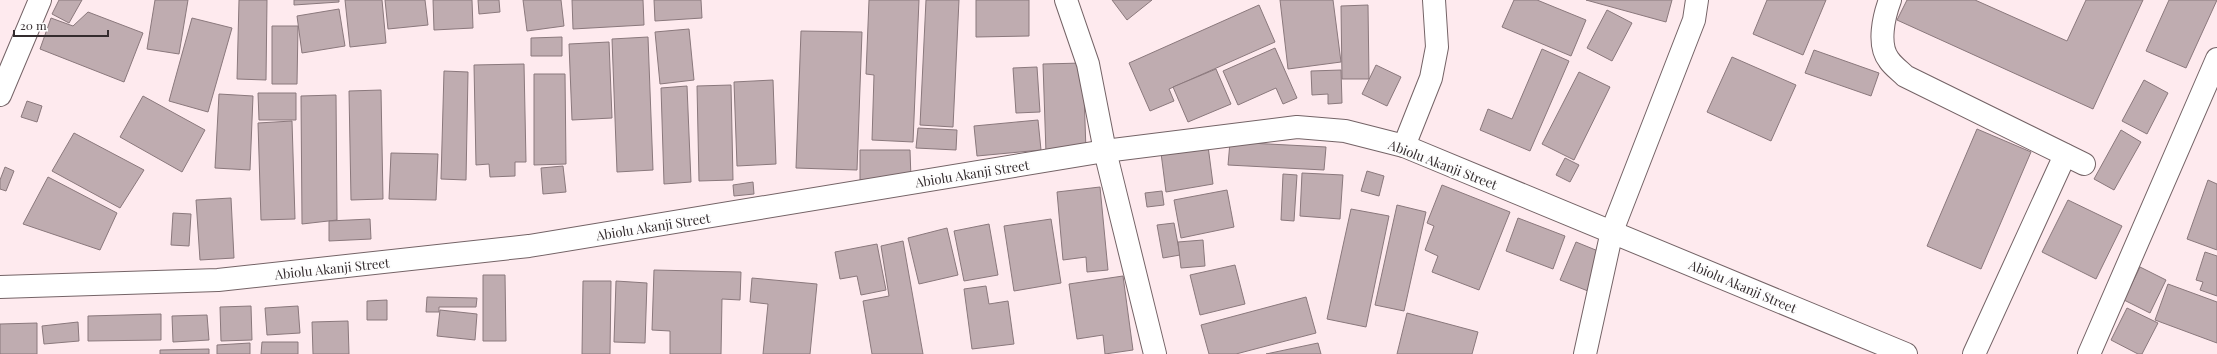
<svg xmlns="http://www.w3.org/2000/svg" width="2217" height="354" font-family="'Playfair Display',serif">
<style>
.building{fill:#bfacb0;stroke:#8a787c}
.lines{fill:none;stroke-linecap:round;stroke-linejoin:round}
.minor-casing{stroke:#746366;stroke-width:24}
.minor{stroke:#fff;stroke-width:22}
.labels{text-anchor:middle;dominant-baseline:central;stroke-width:4;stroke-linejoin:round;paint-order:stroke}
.street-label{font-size:13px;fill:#342c2e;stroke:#fdfdfd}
</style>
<rect width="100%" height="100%" fill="#feeaee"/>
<g class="building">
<path d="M59,0H82L69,23L52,14Z"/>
<path d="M155,0H188L179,54L147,49Z"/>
<path d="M239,0H267L266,80L237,79Z"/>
<path d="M294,0H339V2L294,5Z"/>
<path d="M345,0H382L386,43L350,47Z"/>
<path d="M385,0H425L428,25L388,29Z"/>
<path d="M433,0H472L473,28L434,30Z"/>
<path d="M478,0H499L500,12L479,14Z"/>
<path d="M523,0H561L564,26L527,31Z"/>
<path d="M572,0H643L644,25L573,29Z"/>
<path d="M654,0H701L702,18L655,21Z"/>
<path d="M869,0H919L913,142L872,140L874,75L866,74Z"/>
<path d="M926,0H959L953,127L920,125Z"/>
<path d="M976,0H1029V36L976,37Z"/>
<path d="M1112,0H1152L1127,20Z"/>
<path d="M1280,0H1333L1341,62L1288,69Z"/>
<path d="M1514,0H1537L1586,20L1571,56L1502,27Z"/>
<path d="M1586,0H1672L1666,22Z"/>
<path d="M1767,0H1826L1803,55L1753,34Z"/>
<path d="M1907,0H1975L2067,41L2086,0H2143L2093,109L1897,20Z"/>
<path d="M2169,0H2217L2186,68L2146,51Z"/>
<path d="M1259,5L1275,42L1169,89L1174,101L1150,111L1129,63Z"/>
<path d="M1368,5L1369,79H1342L1341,6Z"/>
<path d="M339,9L345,46L302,53L297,16Z"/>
<path d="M1607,10L1632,23L1612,61L1587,48Z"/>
<path d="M88,12L143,33L124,82L40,49L51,18L73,26Z"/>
<path d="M192,18L232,28L208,112L169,101Z"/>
<path d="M272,26H298L297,84H272Z"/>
<path d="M689,29L694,80L660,84L655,32Z"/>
<path d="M801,31L862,32L857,170L796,168Z"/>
<path d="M562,37V56H531V38Z"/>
<path d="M648,37L653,170L617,172L612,39Z"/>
<path d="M609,42L612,118L572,120L569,44Z"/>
<path d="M1275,48L1297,98L1283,104L1276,88L1238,105L1223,71Z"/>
<path d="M1542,49L1569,61L1530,151L1480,130L1488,109L1512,119Z"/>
<path d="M1814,50L1879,73L1871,96L1805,73Z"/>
<path d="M1732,57L1796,85L1771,141L1707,112Z"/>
<path d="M1083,63L1086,151L1046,153L1043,64Z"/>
<path d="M524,64L526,162H515V176L490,177L489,164L476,165L474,65Z"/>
<path d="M1376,65L1401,77L1387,106L1362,94Z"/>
<path d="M1037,67L1040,112L1016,113L1013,68Z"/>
<path d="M1216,69L1231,104L1188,122L1173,87Z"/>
<path d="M1341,70L1342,103L1328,104V94L1312,95L1311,71Z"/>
<path d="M444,71L468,72L466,180L441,179Z"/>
<path d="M1579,72L1610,87L1574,160L1542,144Z"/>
<path d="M534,74H565L566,164L534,165Z"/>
<path d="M773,80L776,164L737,166L734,82Z"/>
<path d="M2144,80L2168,93L2147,134L2122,121Z"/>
<path d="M731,85L733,180L699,181L697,86Z"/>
<path d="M687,86L691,182L664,184L661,88Z"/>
<path d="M381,90L383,199L351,200L349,91Z"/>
<path d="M258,93H296V120H259Z"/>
<path d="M219,94L253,96L250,170L215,168Z"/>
<path d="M336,95L337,220L302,224L301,96Z"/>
<path d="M143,96L205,130L182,172L120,137Z"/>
<path d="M27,101L42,106L37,122L21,117Z"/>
<path d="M1038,120L1041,150L977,156L974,126Z"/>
<path d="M292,121L295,219L261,220L258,123Z"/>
<path d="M918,128L957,130L956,150L916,148Z"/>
<path d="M1977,129L2031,152L1981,269L1927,246Z"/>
<path d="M2121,130L2141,142L2114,190L2094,179Z"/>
<path d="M74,133L144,170L120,208L52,171Z"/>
<path d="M1230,142L1326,147L1324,170L1228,165Z"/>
<path d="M1208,146L1213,184L1166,192L1161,153Z"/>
<path d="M860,150H910L911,179L860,180Z"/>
<path d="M391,153L438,154L436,200L389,199Z"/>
<path d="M1565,158L1579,165L1570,182L1556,175Z"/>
<path d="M563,166L566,192L543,194L541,168Z"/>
<path d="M5,167L14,171L6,191L0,189V180Z"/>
<path d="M1367,171L1384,176L1379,196L1361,191Z"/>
<path d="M1302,173L1343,175L1340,219L1300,216Z"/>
<path d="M1283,174L1297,175L1294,221L1281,220Z"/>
<path d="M48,177L117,213L100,250L23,224Z"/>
<path d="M2208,180L2217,184V250L2187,239Z"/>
<path d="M753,182L754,194L734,196L733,185Z"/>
<path d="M1442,185L1510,212L1479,290L1432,272L1438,256L1425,250L1434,226L1427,223Z"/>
<path d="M1100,187L1108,270L1087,272L1086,257L1063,260L1057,192Z"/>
<path d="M1227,190L1234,227L1181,238L1174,200Z"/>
<path d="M1162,191L1164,205L1147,207L1145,193Z"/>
<path d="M231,198L234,258L200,260L196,200Z"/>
<path d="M2068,200L2122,226L2096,279L2042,252Z"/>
<path d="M1397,205L1426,212L1404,311L1375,305Z"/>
<path d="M1351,209L1389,216L1366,327L1327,319Z"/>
<path d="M173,213L191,214L189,246L171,245Z"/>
<path d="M1518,218L1565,236L1553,269L1506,251Z"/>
<path d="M370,219L371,239L329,241V221Z"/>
<path d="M1051,219L1061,283L1014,291L1004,226Z"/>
<path d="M1174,223L1180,255L1163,258L1157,225Z"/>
<path d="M989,224L998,275L964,281L954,231Z"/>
<path d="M947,228L958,275L919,284L908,238Z"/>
<path d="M1203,240L1205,266L1181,268L1178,242Z"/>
<path d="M903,241L923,354H872L863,301L889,296L881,246Z"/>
<path d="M1576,242L1603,253L1588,291L1560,280Z"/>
<path d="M877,244L886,290L861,295L857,276L840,279L835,252Z"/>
<path d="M2205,252L2217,256V296L2200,290L2203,282L2196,280Z"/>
<path d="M1235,265L1245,304L1200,315L1190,275Z"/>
<path d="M2140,267L2166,280L2150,313L2124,300Z"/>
<path d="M654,270L741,272L740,300L722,299L721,354H670V331L652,330Z"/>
<path d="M483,275H505L506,341H483Z"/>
<path d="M1123,276L1133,350L1105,354L1103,335L1077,339L1069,284Z"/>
<path d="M752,278L817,284L810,354H763L768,304L750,302Z"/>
<path d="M583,281H611L610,354H582Z"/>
<path d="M616,281L647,283L645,343L614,342Z"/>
<path d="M2168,284L2217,302V343L2155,320Z"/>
<path d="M986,286L989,304L1008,301L1014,344L972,349L964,289Z"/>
<path d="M427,297L477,298L476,307H439V312H426Z"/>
<path d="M1306,297L1316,333L1236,354H1209L1201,325Z"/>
<path d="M387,300V320H367V301Z"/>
<path d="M251,306L252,340L221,341L220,307Z"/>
<path d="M298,306L300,333L267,335L265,308Z"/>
<path d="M2127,308L2158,323L2142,354H2138L2111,340Z"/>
<path d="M440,310L477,314L475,340L437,336Z"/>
<path d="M1407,313L1478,332L1472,354H1397Z"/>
<path d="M161,314V340L88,341V316Z"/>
<path d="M207,315L209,340L173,342L172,316Z"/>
<path d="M348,321L349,354H313L312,322Z"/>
<path d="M78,322L79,341L44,344L42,326Z"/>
<path d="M37,323V354H0V324Z"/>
<path d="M262,342H298V354H261Z"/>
<path d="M250,343V354H217V345Z"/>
<path d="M1318,343L1321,354H1266Z"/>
<path d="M209,349V354H160V350Z"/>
</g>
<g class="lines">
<defs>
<g id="minor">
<path d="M1066,0L1088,64L1105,151L1155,354"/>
<path d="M1890,0C1884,16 1877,45 1889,60C1893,66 1900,71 1905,76L2084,164"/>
<path d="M0,95L40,0"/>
<path d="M1404,146L1431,78L1437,47L1434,0"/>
<path d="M0,287L218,280L529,246L1105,151L1297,127L1345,131L1404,146L1906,354"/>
<path d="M1585,354L1612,231L1694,20L1697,0"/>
<path d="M1974,354L2065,155"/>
<path d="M2089,354L2217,59"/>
</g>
</defs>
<use href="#minor" class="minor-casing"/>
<use href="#minor" class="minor"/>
</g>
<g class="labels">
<g class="street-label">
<text transform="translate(1443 164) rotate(21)">Abiolu Akanji Street</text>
<text transform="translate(972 173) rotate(-9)">Abiolu Akanji Street</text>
<text transform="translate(653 226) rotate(-9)">Abiolu Akanji Street</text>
<text transform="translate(332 268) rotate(-6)">Abiolu Akanji Street</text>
<text transform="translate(1743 286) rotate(23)">Abiolu Akanji Street</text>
</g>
</g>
<path d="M14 30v6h94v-6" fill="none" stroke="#342c2e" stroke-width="2"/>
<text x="20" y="30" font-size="12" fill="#342c2e" stroke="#fdfdfd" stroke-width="3" paint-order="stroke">20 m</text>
</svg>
